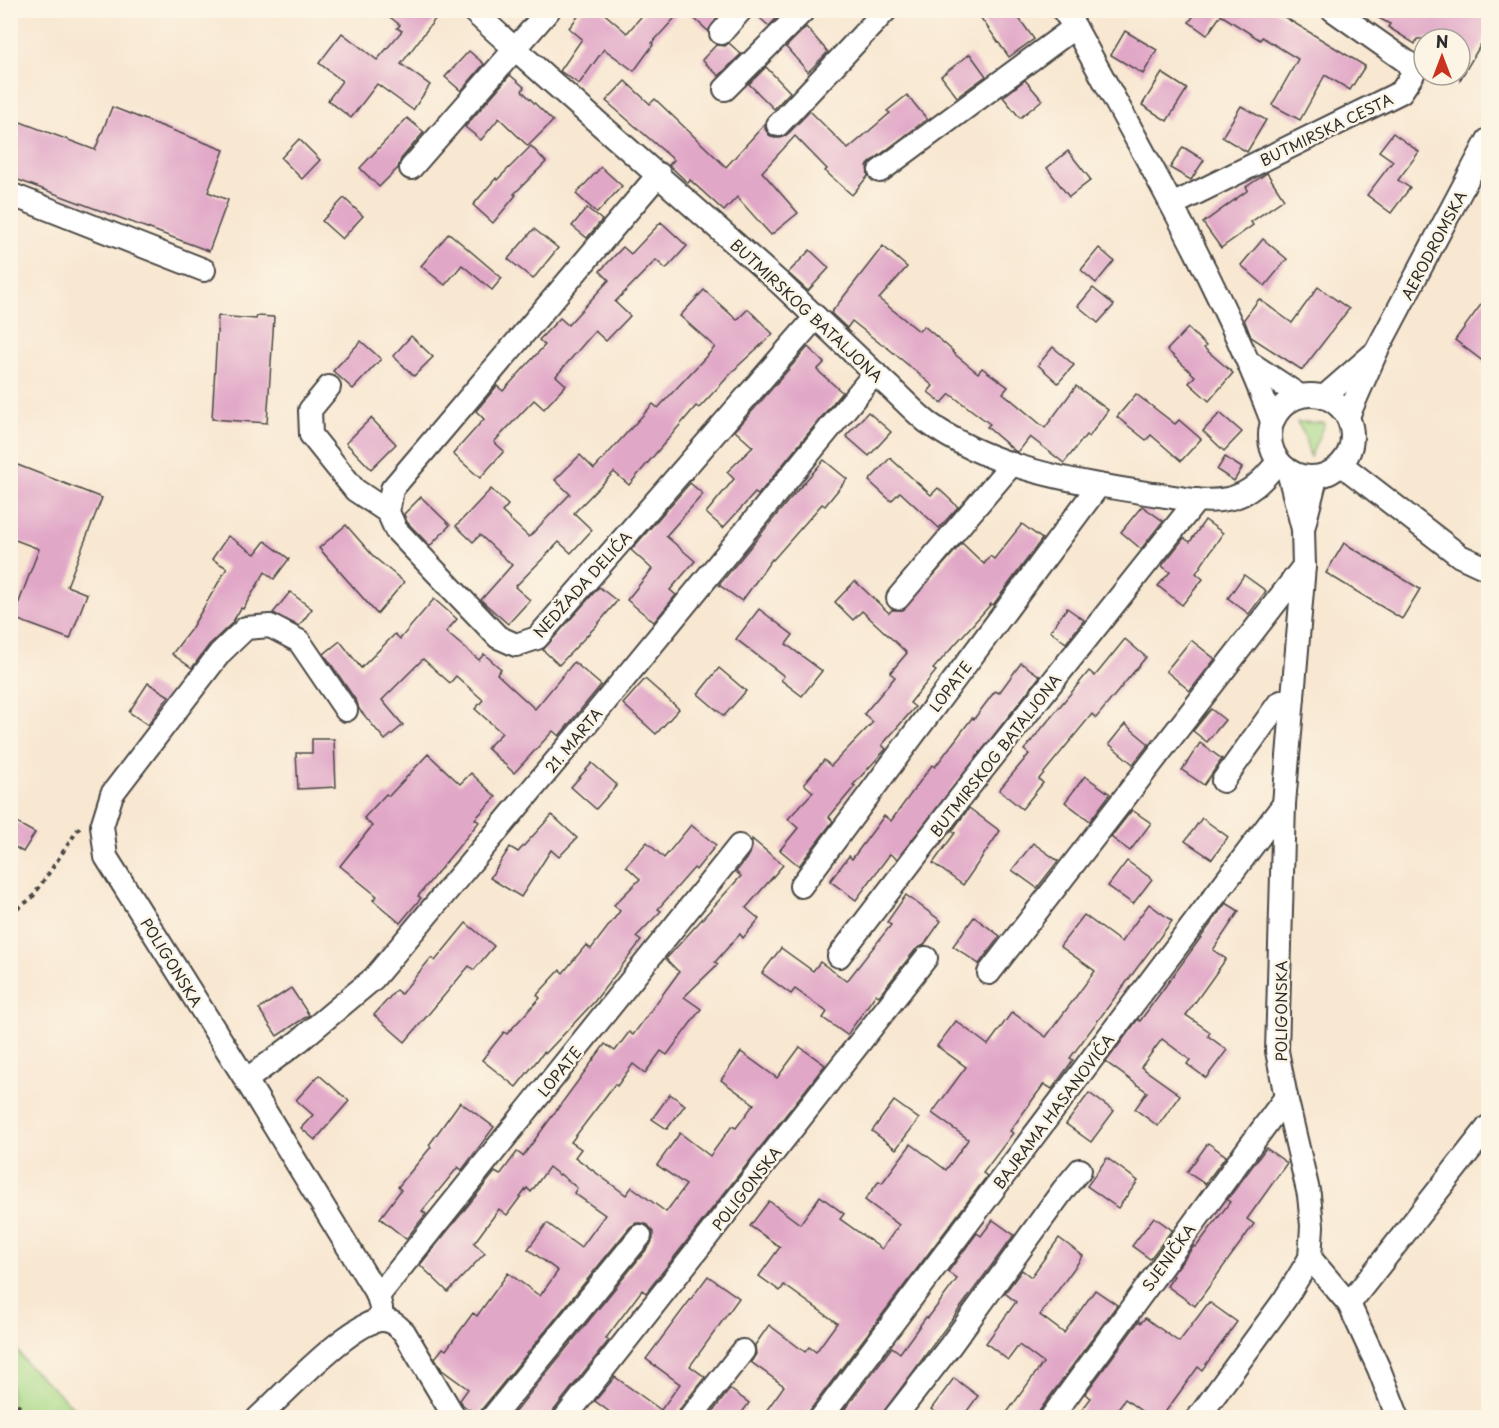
<svg xmlns="http://www.w3.org/2000/svg" width="1499" height="1428" font-family="'Playpen Sans',sans-serif">
<style>
.green{fill:#a8d987;stroke:#6a8259;stroke-width:1.5}
.building{fill:#e1a7c7}
.lines{fill:none;stroke-linecap:round;stroke-linejoin:round}
.minor-casing{stroke:#4a4744;stroke-width:26}
.path{stroke:#4a4744;stroke-width:4;stroke-dasharray:4.5 4.5;stroke-linecap:butt}
.minor{stroke:#fff;stroke-width:22}
.labels{text-anchor:middle;dominant-baseline:central;stroke-width:5;stroke-linejoin:round;paint-order:stroke}
.street-label{font-size:15px;fill:#2b2b2b;stroke:#fcf5e5}
</style>
<rect width="100%" height="100%" fill="#fcf5e5"/>
<filter id="ink" filterUnits="userSpaceOnUse"><feTurbulence type="fractalNoise" baseFrequency=".0167" numOctaves="2"/><feDisplacementMap in="SourceGraphic" scale="12" xChannelSelector="R" yChannelSelector="G"/><feConvolveMatrix kernelMatrix="1 2 1 2 8 2 1 2 1" color-interpolation-filters="sRGB"/></filter>
<filter id="wash" filterUnits="userSpaceOnUse"><feTurbulence type="fractalNoise" baseFrequency=".008" numOctaves="4" result="noise"/><feDisplacementMap in="SourceGraphic" scale="24" xChannelSelector="R" yChannelSelector="G"/><feGaussianBlur stdDeviation="1.35" result="paint"/><feColorMatrix in="noise" values="0 0 0 0 0 0 0 0 0 0 0 0 0 0 0 0 0 1.4 0 .05"/><feComposite in="paint" operator="in"/></filter>
<g filter="url(#wash)">
<rect width="100%" height="100%" fill="#f8e7d1"/>
<g class="green">
<path d="M1297,422L1325,423L1310,457L1304,434Z"/>
<path d="M11,1342L27,1364L84,1417H11Z"/>
</g>
<g id="blocks">
<g class="building">
<path d="M381,10H426L436,18L401,64L430,85L413,110L377,84L351,118L328,100L342,81L319,63L342,33L377,60L402,31L397,28L400,25Z"/>
<path d="M583,10H600L627,33L647,10H682L652,43L653,45L634,71L604,49L579,84L560,71L582,39L569,28Z"/>
<path d="M685,10H723L708,31Z"/>
<path d="M754,10H784L769,26L754,13Z"/>
<path d="M975,10H1013L1034,39L1009,57Z"/>
<path d="M1198,10H1273L1365,66L1350,90L1325,75L1300,120L1272,105L1298,59L1262,37L1260,40L1221,15L1207,35L1189,22Z"/>
<path d="M1364,10H1488V39H1484L1460,80V39H1417L1415,44L1388,27L1390,24Z"/>
<path d="M806,27L828,52L808,72L786,47Z"/>
<path d="M1125,31L1157,50L1143,74L1111,55Z"/>
<path d="M729,43L741,54L719,76L702,60L716,45L725,46Z"/>
<path d="M469,51L484,64L461,91L445,77Z"/>
<path d="M970,54L986,76L957,97L941,76Z"/>
<path d="M766,67L790,92L774,109L749,84Z"/>
<path d="M1162,73L1187,89L1167,121L1142,105Z"/>
<path d="M510,75L524,87L522,91L553,121L528,146L499,118L481,140L465,127Z"/>
<path d="M1025,80L1042,100L1020,118L1003,97Z"/>
<path d="M625,81L650,104L655,99L726,167L765,124V129L769,135L774,138H781L788,134L810,111L848,149L890,113L887,111L907,95L927,119L872,161L867,166L868,176L852,195L825,171L827,169L795,136L762,172L798,213L771,235L737,197L724,211L690,180L688,183L669,165L674,160L606,101Z"/>
<path d="M1241,106L1266,120L1247,152L1222,137Z"/>
<path d="M112,107L224,150L208,192L228,200L209,251L10,177V118L95,150Z"/>
<path d="M407,118L424,132L401,159L398,168L379,187L360,168Z"/>
<path d="M1393,133L1419,152L1398,180L1410,188L1391,213L1367,195L1393,161L1379,151Z"/>
<path d="M299,139L320,160L302,179L281,158Z"/>
<path d="M531,146L546,162L514,194L516,195L493,223L473,205L496,178L497,180Z"/>
<path d="M1183,147L1204,160L1191,180L1170,168Z"/>
<path d="M1068,151L1091,180L1069,197L1047,168Z"/>
<path d="M601,167L622,186L597,213L576,194Z"/>
<path d="M1267,173L1284,199L1251,222L1253,225L1221,248L1203,223L1248,190L1246,187Z"/>
<path d="M344,198L363,216L342,239L322,221Z"/>
<path d="M587,208L602,220L587,238L572,226Z"/>
<path d="M661,222L687,246L666,269L656,260L615,302L630,316L606,341L595,331L556,376L566,385L544,409L534,400L494,442L504,451L480,478L453,454L484,419L476,411L497,386L503,391L545,345L539,340L560,318L568,325L609,280L600,271L623,247L631,254Z"/>
<path d="M534,229L558,248L533,279L508,259Z"/>
<path d="M449,233L502,278L492,290L462,265L445,285L421,266Z"/>
<path d="M1263,239L1287,259L1265,286L1241,265Z"/>
<path d="M883,246L907,267L879,299L919,331L924,326L953,351L952,352L978,373L982,368L1008,387L1003,393L1045,428L1076,386L1108,410L1089,437L1086,435L1064,463L1030,437L1018,452L1015,451L987,427L990,424L950,394L942,403L928,392L933,386L883,344L882,345L852,321L847,328L831,313Z"/>
<path d="M1099,248L1114,261L1096,283L1081,270Z"/>
<path d="M810,250L829,268L808,291L788,273Z"/>
<path d="M1318,287L1349,309L1302,370L1251,337L1244,319L1259,299L1292,323Z"/>
<path d="M1093,288L1114,305L1098,323L1078,306Z"/>
<path d="M704,290L737,320L748,309L773,334L738,366L699,408L696,406L629,485L614,472L574,513L592,530L571,553L559,542L515,587L530,600L508,624L481,600L512,565L480,535L473,542L456,526L491,489L508,505L502,512L529,537L570,494L555,480L580,455L594,469L653,404L658,408L715,347L680,316Z"/>
<path d="M1488,295V365L1455,340Z"/>
<path d="M218,316L256,319L257,316L274,317L267,423L212,419Z"/>
<path d="M1188,328L1206,346L1204,348L1233,373L1209,401L1189,383L1195,376L1167,350Z"/>
<path d="M411,336L433,357L414,376L393,356Z"/>
<path d="M361,341L381,359L353,389L333,371Z"/>
<path d="M808,347L824,363L817,370L842,392L758,495L755,493L723,528L706,513L734,479L727,472L753,447L735,431Z"/>
<path d="M1053,347L1074,365L1058,383L1038,365Z"/>
<path d="M1136,394L1175,424L1179,420L1201,439L1181,461L1151,435L1146,440L1117,417Z"/>
<path d="M868,412L891,432L869,456L846,436Z"/>
<path d="M1220,413L1242,432L1224,451L1203,431Z"/>
<path d="M371,418L396,444L371,469L346,443Z"/>
<path d="M1225,457L1242,468L1234,481L1217,470Z"/>
<path d="M890,458L931,495L938,488L958,507L939,528L900,492L891,501L869,481Z"/>
<path d="M824,460L847,479L825,506L822,504L773,560L772,559L742,601L719,585L788,501Z"/>
<path d="M10,462L102,498L67,586L87,594L70,639L13,618L39,549L10,538Z"/>
<path d="M690,483L703,494L666,536L695,561L670,590L676,595L654,622L627,600L652,569L631,550Z"/>
<path d="M421,497L450,525L430,546L407,522L404,514Z"/>
<path d="M1142,506L1163,521L1141,549L1121,532Z"/>
<path d="M1205,520L1223,533L1196,573L1203,579L1182,605L1158,586L1170,572L1162,566L1184,538L1190,542Z"/>
<path d="M1022,524L1042,539L993,605L991,604L933,669L936,671L910,703L915,707L882,745L886,749L853,785L855,786L829,817L833,821L799,866L780,850L798,828L788,819L813,792L804,784L824,760L831,766L873,722L864,714L895,677L890,673L907,653L862,611L853,620L835,602L855,581L889,613L892,610H903L962,543L984,564L990,556L994,559Z"/>
<path d="M346,525L374,557L404,582L377,614L319,548Z"/>
<path d="M228,536L255,554L265,541L289,559L274,579L265,572L243,609L241,608L232,623L209,645L192,668L172,654L191,629L227,568L212,559Z"/>
<path d="M1344,543L1420,589L1402,619L1326,573Z"/>
<path d="M1244,575L1266,591L1249,614L1228,598Z"/>
<path d="M599,587L617,601L597,625L559,665L543,650Z"/>
<path d="M290,592L312,609L299,626L273,613Z"/>
<path d="M434,599L457,619L446,632L479,660L484,654L501,669L497,674L535,709L574,662L601,685L559,736L553,731L514,773L487,748L502,733L475,709L483,700L456,676L450,683L423,659L382,700L403,725L385,740L359,709L357,702L324,654L340,641L361,668L395,634L400,639Z"/>
<path d="M1067,608L1084,620L1066,643L1050,631Z"/>
<path d="M759,609L793,635L786,644L822,671L802,696L781,680L784,676L736,639Z"/>
<path d="M1125,639L1146,657L1096,718L1092,714L1039,779L1043,783L1022,809L999,790L1029,754L1024,750L1089,671L1095,676Z"/>
<path d="M1191,640L1215,659L1190,691L1166,671Z"/>
<path d="M1021,663L1040,676L897,859L890,854L856,900L830,881L849,856L852,859L884,816L891,821L932,765L935,767L972,718L974,719L995,691L999,693Z"/>
<path d="M719,668L746,691L724,716L698,694Z"/>
<path d="M645,679L679,709L656,734L623,704Z"/>
<path d="M148,683L169,696L148,725L129,712Z"/>
<path d="M1211,709L1225,720L1207,742L1193,731Z"/>
<path d="M1125,724L1149,744L1133,764L1109,744Z"/>
<path d="M312,739H334L336,787L298,789L296,753H312Z"/>
<path d="M1200,743L1222,759L1204,785L1182,770Z"/>
<path d="M428,754L460,784L471,773L496,797L475,819L479,822L418,896L421,898L400,923L373,900L377,896L340,866L372,826L364,818L386,794L389,796Z"/>
<path d="M592,763L617,785L596,809L571,787Z"/>
<path d="M1085,776L1110,794L1090,821L1065,802Z"/>
<path d="M969,808L1000,831L963,885L933,863L955,833L952,831Z"/>
<path d="M1132,810L1151,823L1130,851L1111,837Z"/>
<path d="M552,815L577,838L559,857L551,850L521,897L490,878L510,847L518,852Z"/>
<path d="M1202,818L1228,837L1212,859L1185,841Z"/>
<path d="M10,819L35,833L23,852L10,844Z"/>
<path d="M691,825L716,845L696,870L694,868L658,909L661,911L636,937L641,941L594,1002L546,1053L544,1052L516,1087L482,1060L504,1032L507,1034L540,998L537,995L560,970L563,973L586,945L591,949L620,911L614,905L640,879L626,866L647,842L664,858Z"/>
<path d="M752,839L783,865L746,908L759,919L743,938L740,934L715,962L718,964L684,997L701,1009L667,1055L661,1051L645,1073L633,1064L617,1086L615,1084L571,1142L581,1149L575,1157L626,1195L632,1187L666,1212L686,1185L657,1165L680,1133L710,1156L732,1126L736,1128L754,1104L721,1080L741,1052L777,1078L800,1047L825,1065L646,1293L642,1290L606,1338L609,1340L554,1410L552,1418H510L650,1245L653,1239V1232L648,1225L642,1223H636L630,1227L482,1409L479,1416L463,1405L460,1400L468,1389L442,1370L435,1358L443,1348L446,1350L473,1313L477,1316L508,1273L540,1296L558,1271L528,1249L547,1223L581,1248L605,1215L574,1193L577,1188L560,1174L559,1175L549,1167L531,1192L527,1188L507,1215L499,1209L474,1243L485,1253L448,1292L420,1265L495,1172L500,1175L517,1152L523,1156L605,1044L615,1051L629,1032L633,1035L679,972L666,959L741,876L736,872L750,854L752,847Z"/>
<path d="M1033,843L1058,861L1037,888L1012,870Z"/>
<path d="M1127,861L1152,879L1133,904L1108,886Z"/>
<path d="M906,895L941,921L924,945L915,950L879,996L876,994L847,1035L823,1018L827,1012L795,989L791,994L762,973L781,948L813,971L820,962L847,981L891,925L887,922Z"/>
<path d="M1226,903L1239,911L1213,950L1226,959L1186,1015L1210,1032L1208,1036L1227,1050L1206,1078L1187,1064L1190,1060L1162,1039L1141,1067L1180,1095L1158,1126L1135,1109L1147,1092L1106,1062L1138,1019L1140,1021Z"/>
<path d="M1149,904L1172,921L1070,1058L1073,1060L1052,1089L1044,1084L1010,1131L1013,1133L983,1173L987,1176L810,1410L808,1418H761L784,1386L751,1362L756,1354L755,1345L769,1325L805,1352L809,1347L816,1352L837,1323L784,1285L780,1291L759,1276L780,1247L750,1226L769,1201L800,1224L820,1196L844,1214L840,1219L882,1249L899,1225L865,1200L879,1181L882,1183L911,1144L946,1170L967,1141L968,1139L932,1113L966,1067L937,1046L956,1021L988,1045L1012,1012L1046,1037L1095,971L1060,946L1084,915L1121,942Z"/>
<path d="M974,917L1000,936L979,964L953,946Z"/>
<path d="M466,923L494,946L474,970L469,966L405,1042L374,1015L396,990L401,994L431,958L435,961Z"/>
<path d="M291,988L309,1015L277,1036L259,1009Z"/>
<path d="M319,1075L349,1101L315,1140L301,1128L313,1115L296,1100Z"/>
<path d="M1089,1093L1114,1111L1091,1142L1066,1124Z"/>
<path d="M670,1094L685,1105L667,1129L652,1119Z"/>
<path d="M894,1101L919,1119L896,1149L872,1131Z"/>
<path d="M460,1102L494,1127L462,1170L458,1167L422,1211L426,1214L406,1239L380,1218L401,1190L398,1187L431,1147L429,1145Z"/>
<path d="M1208,1143L1226,1156L1205,1184L1187,1172Z"/>
<path d="M1266,1148L1287,1163L1247,1219L1254,1224L1195,1306L1167,1286L1174,1276L1172,1275L1194,1246L1196,1247L1230,1202L1227,1200Z"/>
<path d="M1107,1158L1138,1181L1118,1208L1087,1186Z"/>
<path d="M1154,1217L1172,1230L1150,1259L1132,1246Z"/>
<path d="M993,1220L1014,1235L879,1418H838L892,1347L900,1353L926,1317L928,1318L957,1279L948,1272L977,1233L981,1236Z"/>
<path d="M1059,1238L1083,1256L1040,1315L1064,1333L1095,1290L1117,1305L1040,1410L1038,1418H1003L1043,1363L1019,1345L1008,1360L986,1343L1016,1302L1005,1293L1022,1270L1031,1277Z"/>
<path d="M708,1276L739,1298L690,1366L705,1377L679,1410L677,1418H618L595,1401L615,1377L661,1410L680,1384L646,1359Z"/>
<path d="M1209,1302L1237,1322L1202,1370L1198,1367L1161,1418H1151L1125,1399L1111,1418H1076L1091,1398L1085,1394L1139,1321L1141,1323L1145,1318L1179,1342Z"/>
<path d="M954,1378L978,1396L962,1418H943L931,1409Z"/>
<path d="M730,1389L749,1403L738,1418H708Z"/>
</g>
</g>
</g>
<g filter="url(#ink)">
<use href="#blocks" fill-opacity="0" stroke="#4a4744" stroke-width="1.5"/>
<g class="lines">
<defs>
<g id="minor">
<path d="M472,10C574,103 679,193 782,285C816,317 849,349 883,381C898,394 912,410 927,422C991,469 1076,482 1153,494C1177,497 1203,504 1227,499C1250,495 1264,479 1278,462"/>
<path d="M1063,10L1075,27C1145,156 1220,284 1272,421"/>
<path d="M721,33L741,10"/>
<path d="M725,89L804,10"/>
<path d="M778,125L886,10"/>
<path d="M411,168L549,10"/>
<path d="M880,171L1075,27"/>
<path d="M659,174L392,489L388,512L396,530L498,637L516,645L537,638L816,317"/>
<path d="M10,194L204,270"/>
<path d="M1172,205L1401,92L1413,74L1407,62L1333,10"/>
<path d="M1250,363L1300,396"/>
<path d="M329,387L310,410L311,435L355,490L388,512"/>
<circle cx="1311" cy="436" r="41"/>
<path d="M1324,397L1372,355"/>
<path d="M1348,416L1377,350L1488,140"/>
<path d="M1342,465L1460,556L1488,569"/>
<path d="M1303,529L1316,478"/>
<path d="M898,598L1012,464"/>
<path d="M346,710L299,641L270,626L246,628L220,653L112,794L102,826L106,857L246,1080L378,1296L381,1308V1320"/>
<path d="M1223,781L1279,703L1293,697"/>
<path d="M801,886L1099,485"/>
<path d="M839,956L960,798L1197,500"/>
<path d="M989,973L1304,566"/>
<path d="M246,1080L299,1041L374,978L601,707L875,373"/>
<path d="M1310,1258L1349,1304L1379,1369L1398,1418"/>
<path d="M378,1296L739,846"/>
<path d="M1349,1304L1488,1127"/>
<path d="M258,1418C284,1394 348,1325 380,1320C391,1319 397,1326 404,1332L455,1418"/>
<path d="M492,1418L640,1236"/>
<path d="M565,1418L926,958"/>
<path d="M690,1418L743,1351"/>
<path d="M821,1418L1284,804"/>
<path d="M894,1418L950,1346L1064,1189L1080,1170"/>
<path d="M1051,1418L1286,1097"/>
<path d="M1198,1418L1285,1299L1310,1258L1312,1226L1309,1195L1286,1097L1277,1051L1284,804L1304,566L1303,529L1288,471"/>
</g>
</defs>
<use href="#minor" class="minor-casing"/>
<g class="path">
<path d="M10,914L32,898L81,825"/>
<path d="M10,1398L31,1418"/>
</g>
<use href="#minor" class="minor"/>
</g>
</g>
<g class="labels">
<g class="street-label">
<text transform="translate(1326 129) rotate(-26)">BUTMIRSKA CESTA</text>
<text transform="translate(1433 245) rotate(-62)">AERODROMSKA</text>
<text transform="translate(807 310) rotate(43)">BUTMIRSKOG BATALJONA</text>
<text transform="translate(582 584) rotate(-48)">NEDŽADA DELIĆA</text>
<text transform="translate(950 686) rotate(-53)">LOPATE</text>
<text transform="translate(573 740) rotate(-50)">21. MARTA</text>
<text transform="translate(995 755) rotate(-52)">BUTMIRSKOG BATALJONA</text>
<text transform="translate(172 962) rotate(58)">POLIGONSKA</text>
<text transform="translate(1280 1011) rotate(-90)">POLIGONSKA</text>
<text transform="translate(559 1071) rotate(-51)">LOPATE</text>
<text transform="translate(1053 1111) rotate(-53)">BAJRAMA HASANOVIĆA</text>
<text transform="translate(746 1188) rotate(-52)">POLIGONSKA</text>
<text transform="translate(1168 1257) rotate(-54)">SJENIČKA</text>
</g>
</g>
<rect width="1499" height="1428" fill="none" stroke="#fcf5e5" stroke-width="36"/>
<g transform="translate(1442 57)"><circle r="28" fill="#fcf5e5" stroke="#a8a49b" stroke-width="1.5"/>
<path d="M0-4.5L10 22L0 15L-10 22Z" fill="#c8321e"/>
<text y="-9" font-size="16" font-weight="bold" text-anchor="middle" fill="#2b2b2b">N</text>
</g>
</svg>
